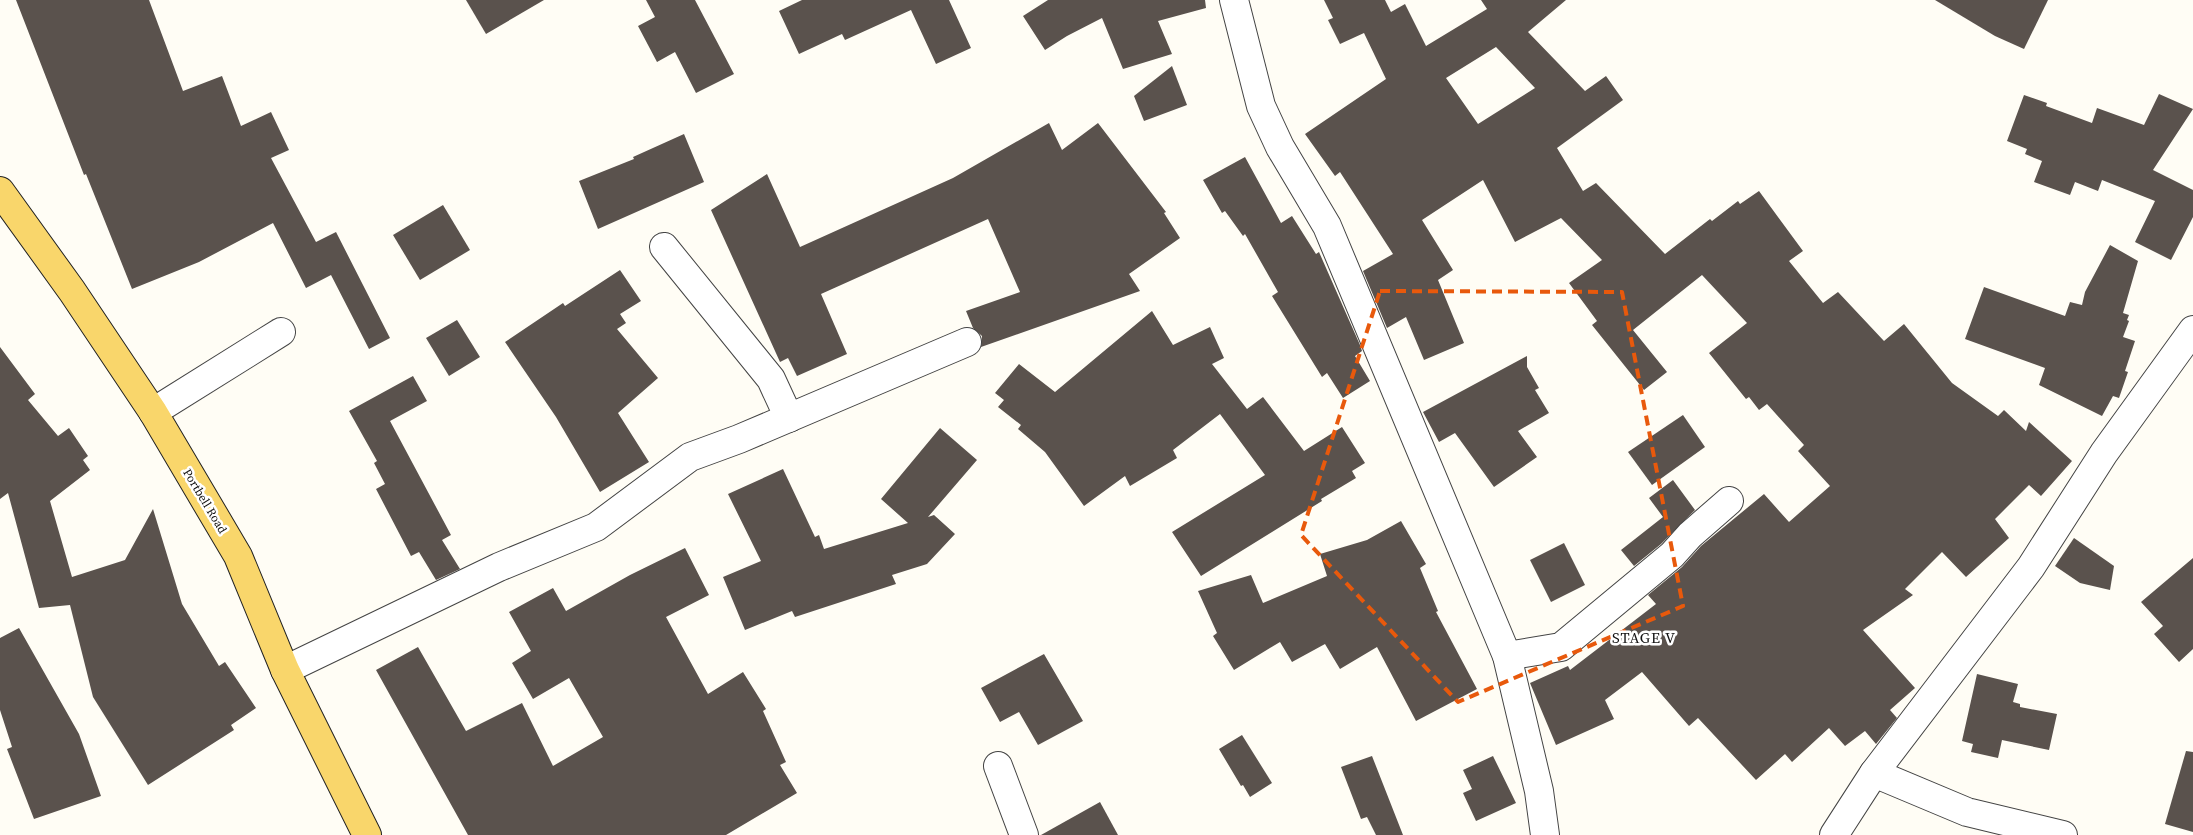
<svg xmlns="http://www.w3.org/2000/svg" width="2193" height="835" font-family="'Source Serif 4',serif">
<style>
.building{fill:#5a524d;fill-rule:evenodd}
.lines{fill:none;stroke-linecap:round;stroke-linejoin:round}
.minor-casing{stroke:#444;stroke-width:30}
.major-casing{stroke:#222;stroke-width:30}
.minor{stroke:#fff;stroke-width:28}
.major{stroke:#f9d66b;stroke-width:28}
.marked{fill:none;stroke:#e8590c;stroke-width:4;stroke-dasharray:10 6;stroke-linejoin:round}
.labels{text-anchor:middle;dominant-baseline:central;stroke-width:5;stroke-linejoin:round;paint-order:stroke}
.street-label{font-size:12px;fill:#111;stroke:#fff}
.quarter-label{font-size:15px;letter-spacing:1px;fill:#111;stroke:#fff}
</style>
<rect width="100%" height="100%" fill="#fffdf5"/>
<g class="building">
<path d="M16,0H149L183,91L222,76L241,126L271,112L289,150L271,158L316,242L336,232L390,338L369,349L331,275L306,288L273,223L199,262L132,289L86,174L84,175Z"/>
<path d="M466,0H544L486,34Z"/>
<path d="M646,0H695L734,74L696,93L675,52L657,62L638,26L655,17Z"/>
<path d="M802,0H949L971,48L936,64L911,10L845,40L842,34L799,54L779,11Z"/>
<path d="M1048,0H1205L1206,8L1158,21L1172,54L1123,69L1102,18L1067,36L1045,50L1023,16Z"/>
<path d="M1324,0H1385L1391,12L1405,4L1426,46L1487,9L1481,0H1566L1528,32L1585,91L1606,76L1623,100L1557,148L1583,191L1596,183L1665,254L1710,219L1712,221L1738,201L1740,204L1759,191L1803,251L1789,261L1823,303L1838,292L1884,341L1904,324L1952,383L1998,416L2004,410L2026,431L2029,422L2072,461L2041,496L2029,485L1995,519L2009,538L1966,577L1942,552L1905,589L1913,595L1863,630L1915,688L1890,710L1897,718L1876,744L1865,731L1845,746L1829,728L1792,762L1785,754L1756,780L1698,718L1689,726L1642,672L1605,700L1614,719L1556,745L1530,683L1568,666L1570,670L1656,604L1648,595L1682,567L1701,546L1764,494L1789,522L1830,486L1798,451L1804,445L1767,404L1759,410L1749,397L1746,399L1709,353L1747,323L1702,275L1633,330L1667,372L1644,390L1592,325L1597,321L1569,283L1602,260L1561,218L1515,242L1483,180L1422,220L1453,270L1438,280L1464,343L1424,360L1406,317L1387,328L1363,271L1393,254L1340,172L1335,176L1305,134L1386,79L1364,33L1340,44L1328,20L1333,18ZM1496,47L1535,88L1478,124L1446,78Z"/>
<path d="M1935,0H2048L2024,49L1995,36Z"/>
<path d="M1172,66L1187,105L1144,121L1134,96Z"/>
<path d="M2159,94L2193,109L2153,170L2193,190V217L2171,260L2135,242L2155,201L2102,180L2098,191L2075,182L2070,195L2034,182L2042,161L2025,154L2027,149L2007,141L2024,95L2047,103L2046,106L2092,123L2097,108L2144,125Z"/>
<path d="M1049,123L1062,150L1098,123L1166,212L1164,213L1180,238L1129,274L1140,291L981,347L982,336L973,328L966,311L1020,292L988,219L821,294L847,354L797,376L788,358L780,362L711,210L767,174L800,247L953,178Z"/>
<path d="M684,134L704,182L598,229L579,181L634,159L633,157Z"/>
<path d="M1245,157L1281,223L1292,216L1316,254L1319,252L1360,345L1362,351L1355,356L1370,381L1343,398L1327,373L1322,377L1272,296L1278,292L1245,234L1243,236L1225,211L1222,213L1203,180Z"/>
<path d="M443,205L470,250L420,280L393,235Z"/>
<path d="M2110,245L2138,261L2123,313L2129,315L2127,320L2129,321L2123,337L2135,341L2125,371L2128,372L2119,398L2113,396L2102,416L2039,385L2045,368L1965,339L1984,287L2065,316L2070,302L2082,305L2085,292Z"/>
<path d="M620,270L641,301L620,314L626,323L617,329L658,378L618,413L649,462L600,492L556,417L505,342L563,303L565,306Z"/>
<path d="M1152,311L1173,345L1210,327L1224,358L1212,364L1247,409L1263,397L1304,451L1342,427L1365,463L1352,471L1356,478L1321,499L1322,501L1201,576L1172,532L1265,475L1220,414L1173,450L1177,458L1130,486L1125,476L1084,506L1045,452L1018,429L1021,425L998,407L1004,400L995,393L1019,364L1055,392Z"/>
<path d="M457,320L480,357L449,376L426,338Z"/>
<path d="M0,347L35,394L28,400L58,436L69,428L88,456L83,460L90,470L50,501L72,577L125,560L153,509L182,604L219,666L225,662L256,708L231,725L234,730L148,785L93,697L70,605L39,608L8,493L0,499Z"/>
<path d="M1527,356V367L1539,388L1535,390L1549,413L1518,431L1537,457L1494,487L1455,433L1439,442L1423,412Z"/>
<path d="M413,376L427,401L390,421L451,535L442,540L460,569L436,580L419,552L411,556L376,489L385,484L374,463L377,461L349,411Z"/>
<path d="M1683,415L1705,447L1652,485L1628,452Z"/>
<path d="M940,428L977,460L928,517L934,515L955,534L927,564L892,575L896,584L795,617L792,611L745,630L723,577L761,561L728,494L783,469L815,537L819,535L824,549L908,523L881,499Z"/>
<path d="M1673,480L1695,510L1661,544L1634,566L1621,550L1663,517L1649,498Z"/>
<path d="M1401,521L1426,564L1420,568L1438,611L1436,612L1477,689L1416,721L1377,647L1340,669L1325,644L1292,662L1280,642L1234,670L1213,636L1217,633L1198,591L1251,575L1263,603L1327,576L1320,554L1367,540Z"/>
<path d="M2074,538L2114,566L2110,590L2080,583L2055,566Z"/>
<path d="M1564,543L1585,585L1551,602L1530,560Z"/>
<path d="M685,548L709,595L666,617L708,694L743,672L766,709L763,711L786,762L780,765L797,793L726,835H468L376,670L418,647L466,731L522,703L553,766L603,737L569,678L533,699L512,663L531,651L509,612L553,588L566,611L630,575Z"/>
<path d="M2193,558V649L2179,662L2154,634L2163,626L2141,602Z"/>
<path d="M19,628L79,734L101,796L34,819L7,749L12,747L0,710V638Z"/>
<path d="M1044,654L1083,721L1038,745L1019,712L1000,722L981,688Z"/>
<path d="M1977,674L2018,684L2013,702L2020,704V707L2057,714L2049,750L2002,740L1998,758L1971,752L1973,744L1962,741Z"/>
<path d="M1242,735L1272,783L1250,797L1243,785L1241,786L1219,749Z"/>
<path d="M2186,751L2193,752V832L2165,824Z"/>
<path d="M1372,756L1403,835H1376L1367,817L1361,819L1341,767Z"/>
<path d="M1493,756L1516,803L1476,821L1463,793L1472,789L1463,770Z"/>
<path d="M1100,802L1118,835H1041Z"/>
</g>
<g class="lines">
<defs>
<g id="minor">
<path d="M1234,0L1261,106L1280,147L1327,226L1507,656L1539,791L1545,835"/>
<path d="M664,247L771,379L789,418"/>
<path d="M153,412L281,332"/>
<path d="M1507,656L1561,647L1672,555L1690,535L1729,501"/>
<path d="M285,670L499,567L596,527L690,457L739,439L967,342"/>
<path d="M998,766L1024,835"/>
<path d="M1874,773L1967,812L2063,835"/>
<path d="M1834,835L1874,773L2031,567L2104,453L2193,330"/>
</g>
<path id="major" d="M0,191L72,291L153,412L238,556L285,670L367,835"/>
</defs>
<use href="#minor" class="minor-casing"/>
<use href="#major" class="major-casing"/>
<use href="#minor" class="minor"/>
<use href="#major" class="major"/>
</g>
<path class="marked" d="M1380,291L1622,292L1683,606L1458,702L1301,535Z"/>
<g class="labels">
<g class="street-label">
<text transform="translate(205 501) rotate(59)">Portbell Road</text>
</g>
<g class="quarter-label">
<text x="1644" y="637">STAGE V</text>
</g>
</g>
</svg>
